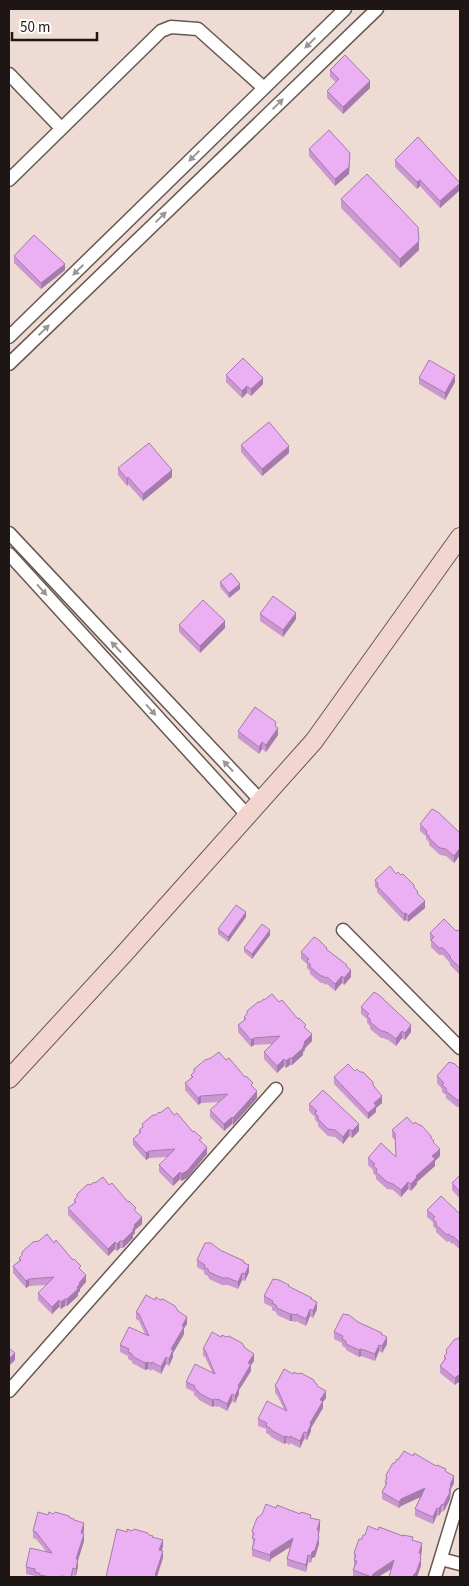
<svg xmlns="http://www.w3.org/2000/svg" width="469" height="1586" font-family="'Source Sans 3',sans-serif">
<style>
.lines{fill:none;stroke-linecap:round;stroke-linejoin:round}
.street-casing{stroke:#685852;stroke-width:15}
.secondary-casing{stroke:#685852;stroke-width:20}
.street{stroke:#fff;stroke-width:12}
.secondary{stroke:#f2d5ce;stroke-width:18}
.wall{fill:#ca97d1}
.shaded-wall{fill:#a47baa}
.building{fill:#ebb0f3;stroke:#a47baa}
.oneway{fill:#999695}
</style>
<rect width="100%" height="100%" fill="#eedbd4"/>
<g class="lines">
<defs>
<g id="street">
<path d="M9,74L61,128"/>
<path d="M9,180L161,31L171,27L198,29L264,88"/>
<path d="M9,337L345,9"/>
<path d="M9,364L377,9"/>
<path d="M9,533L261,801"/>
<path d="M9,554L248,816"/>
<path d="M343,930L460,1048"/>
<path d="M9,1391L276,1089"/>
<path d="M441,1559L460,1564"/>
<path d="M435,1577L460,1495"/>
</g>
<path id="secondary" d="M9,1079L123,955L314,741L460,537"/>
</defs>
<use href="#street" class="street-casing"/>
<use href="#secondary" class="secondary-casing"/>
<use href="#street" class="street"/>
<use href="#secondary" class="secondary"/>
</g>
<g class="wall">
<path d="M330,70L370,88L343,114L327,98V91L336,82L330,77Z"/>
<path d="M309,149L350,160L349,174L335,186L309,156Z"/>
<path d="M395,160L460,190L440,208L420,186L417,189L395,167Z"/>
<path d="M341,199L419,250L400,268L341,208Z"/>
<path d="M14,256L65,270L41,289L14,263Z"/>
<path d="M226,375L263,384L251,396L247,393L242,398L226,382Z"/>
<path d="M419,378L455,382L445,400L419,384Z"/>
<path d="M241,445L289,453L262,476L241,452Z"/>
<path d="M118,468L172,477L143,501L128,484L127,486L118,475Z"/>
<path d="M220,582L240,589L229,598L220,587Z"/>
<path d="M260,614L296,619L283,637L260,621Z"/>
<path d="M179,625L225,628L200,653L179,632Z"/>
<path d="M276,727L278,735L266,752L262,749L259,754L238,738V731Z"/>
<path d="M420,824L460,833V855L454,863L446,856L440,855L429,845V842L426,839V836L420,831Z"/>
<path d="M396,874L414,887L418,894L425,908L408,922L406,920L404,921L377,892V889L375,887V880Z"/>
<path d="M246,917L228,942L218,934V929Z"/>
<path d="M456,931L460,932L459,974L450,965V963L443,955H439L431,947V941L430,940V933Z"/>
<path d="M270,935L252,959L244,952V948Z"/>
<path d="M327,950L347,967L351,977L344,985L342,983L335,991L327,984L326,985L323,983H321L310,974V971L307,968V964L301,959V952Z"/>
<path d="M264,1000L279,1002L306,1029L312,1041L305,1048V1050L303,1052V1055L292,1065H290L286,1068L284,1066L277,1073L264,1059V1052L272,1044L254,1045L251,1047L238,1032V1025L244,1020V1017L260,1002Z"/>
<path d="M361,1007L411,1032L405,1040L402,1038L396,1046L387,1039V1040L384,1038H381L370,1029V1026L367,1023V1019L361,1014Z"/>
<path d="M226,1060L253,1087L257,1098L233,1125L232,1124L224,1131L210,1117V1110L220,1102L201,1103L198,1105L185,1090V1083L191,1078V1075Z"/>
<path d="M460,1069V1108L459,1107H457L446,1098V1095L442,1092V1089L437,1083V1076Z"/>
<path d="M355,1071L373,1085L382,1103L376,1108V1112L368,1119L334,1084V1077Z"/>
<path d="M309,1104L359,1131L352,1138L349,1136L343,1144L335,1137L328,1136L318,1126V1123L315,1120V1117L309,1111Z"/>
<path d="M160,1113L174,1115L202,1142L207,1154L187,1178L181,1181L180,1179L173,1186L159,1172V1165L167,1157L149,1158L146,1160L133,1145V1139L139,1134V1130L156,1115Z"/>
<path d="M413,1124L431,1138L440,1156L435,1161V1166L417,1182V1184L411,1191L408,1189L401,1197L393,1190L387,1189L376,1179V1176L373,1173V1170L368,1165V1158L396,1157L395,1140L392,1137V1130Z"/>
<path d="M460,1175V1199L452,1190V1183Z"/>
<path d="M95,1183L109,1185L136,1212L142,1224L135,1230V1233L133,1235V1238L123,1248H120L117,1251L115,1249L108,1256L68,1215V1208L74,1203V1200L90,1185Z"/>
<path d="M427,1210L460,1214V1250L453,1243L452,1244L449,1241L447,1242L436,1232V1229L433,1226V1222L427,1217Z"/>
<path d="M54,1243L81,1270L86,1282L80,1289V1291L78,1293V1296L67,1306H65L61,1309L59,1307L52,1314L38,1300V1293L46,1285L29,1286L26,1288L13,1273V1266L19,1261V1258Z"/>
<path d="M220,1250L244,1263L249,1272L245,1281L242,1280L238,1289L228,1285H222L209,1279L208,1276L204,1274V1271L197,1267V1260Z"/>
<path d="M289,1287L312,1299L317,1309L313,1318L310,1316L306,1326L296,1321L295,1322L292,1321H290L277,1315L276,1312L272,1310V1307L264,1303V1296Z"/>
<path d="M136,1312L187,1324L184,1328V1334L173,1353V1357L169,1366L166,1364L161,1374L152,1369L151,1371L148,1369L145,1370L132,1363V1361L128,1359V1356L120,1352V1345L145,1334L139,1321L136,1319Z"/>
<path d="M358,1322L382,1335L387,1344L382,1353L379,1351L375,1361L361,1356L359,1357L346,1350V1348L342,1346V1343L334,1339V1332Z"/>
<path d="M460,1336V1382L457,1383L455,1385L440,1373V1366L444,1360V1356L446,1354V1350Z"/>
<path d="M203,1349L254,1361L251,1365V1371L239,1390V1394L235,1403L232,1401L227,1411L218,1406V1407L214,1406L212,1407L199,1400L198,1398L194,1395V1392L186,1388V1382L212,1372L205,1357L203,1356Z"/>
<path d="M293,1374L314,1382L326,1398L323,1402V1408L311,1428V1431L307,1440L304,1439L300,1448L290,1443V1445L286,1443L284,1444L271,1437L270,1435L266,1433V1429L258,1426V1419L284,1409L277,1395L275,1393V1386Z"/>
<path d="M413,1456L446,1472L454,1483L451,1489L450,1499L444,1511L441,1512L439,1516L437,1515L433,1524L415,1516V1509L420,1497L401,1506L399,1508L382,1499V1492L385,1487L386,1475L395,1463L398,1460Z"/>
<path d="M276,1508L311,1518L320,1527L319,1533V1544L315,1557L312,1558L311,1563L308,1562L306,1572L287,1566V1559L290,1547L271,1559L270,1562L252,1556V1549L253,1545L252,1531Z"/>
<path d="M48,1515L70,1518L74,1520L84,1530L83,1534L84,1541L78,1560V1566L76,1576L73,1575V1577H35V1576L26,1574V1567L46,1551L36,1539L33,1538V1531Z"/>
<path d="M378,1530L403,1536L413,1540L422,1550L421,1555V1566L392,1569L378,1577H353V1570L354,1567V1553L362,1539L365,1535Z"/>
</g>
<g class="shaded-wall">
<path d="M370,81V88L343,114V107Z"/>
<path d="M350,153L349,174L335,186V179Z"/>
<path d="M420,180V186L417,189V182Z"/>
<path d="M460,183V190L440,208V201Z"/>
<path d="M419,241V250L400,268V259Z"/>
<path d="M65,264V270L41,289V283Z"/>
<path d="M455,375V382L445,400V393Z"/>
<path d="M263,378V384L251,396V389Z"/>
<path d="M247,386V393L242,398V391Z"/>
<path d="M289,446V453L262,476V469Z"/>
<path d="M172,470V477L143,501V494Z"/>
<path d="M128,477V484L127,486V479Z"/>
<path d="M240,584V589L229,598V593Z"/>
<path d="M296,613V619L283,637V630Z"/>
<path d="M225,621V628L200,653V646Z"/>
<path d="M278,728V735L266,752V745Z"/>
<path d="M262,742V749L259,754V747Z"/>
<path d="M460,848V855L454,863V856Z"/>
<path d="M425,901V908L408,922V916Z"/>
<path d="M246,912V917L228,942V937Z"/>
<path d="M406,913V920L404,921V914Z"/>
<path d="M270,930V935L252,959V954Z"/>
<path d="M460,965V972L459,974V967Z"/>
<path d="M351,970V977L344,985V978Z"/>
<path d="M342,976V983L335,991V984Z"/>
<path d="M411,1025V1032L405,1040V1033Z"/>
<path d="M402,1031V1038L396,1046V1039Z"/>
<path d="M312,1034V1041L305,1048V1050L303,1052V1055L292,1065V1058L303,1046L304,1042Z"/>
<path d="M254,1038V1045L251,1047V1040Z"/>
<path d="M290,1058V1065L286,1068V1061Z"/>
<path d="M284,1059V1066L277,1073V1066Z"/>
<path d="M257,1091V1098L233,1125V1118Z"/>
<path d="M201,1096V1103L198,1105V1098Z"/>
<path d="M382,1096V1103L376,1108V1112L368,1119V1113L374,1103Z"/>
<path d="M232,1117V1124L224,1131V1124Z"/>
<path d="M359,1124V1131L352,1138V1131Z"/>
<path d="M349,1129V1136L343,1144V1137Z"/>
<path d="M207,1147V1154L187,1178L181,1181V1174Z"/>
<path d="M440,1149V1156L435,1161V1166L417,1182V1184L411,1191V1184L416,1176L432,1156Z"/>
<path d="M149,1151V1158L146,1160V1153Z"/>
<path d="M180,1172V1179L173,1186V1179Z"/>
<path d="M408,1182V1189L401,1197V1190Z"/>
<path d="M142,1217V1224L135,1230V1233L133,1235V1238L123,1248V1241L133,1229L134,1225Z"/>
<path d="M120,1241V1248L117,1251V1244Z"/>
<path d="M115,1242V1249L108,1256V1249Z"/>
<path d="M249,1265V1272L245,1281V1274Z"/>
<path d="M242,1273V1280L238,1289V1282Z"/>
<path d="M86,1275V1282L80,1289V1291L78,1293V1296L67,1306V1299L77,1287L79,1283Z"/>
<path d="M29,1279V1286L26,1288V1281Z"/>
<path d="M65,1299V1306L61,1309V1302Z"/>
<path d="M59,1300V1307L52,1314V1307Z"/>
<path d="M317,1302V1309L313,1318V1311Z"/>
<path d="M310,1309V1316L306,1326V1319Z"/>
<rect x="290" y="1314" width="2" height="7"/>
<path d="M187,1317V1324L184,1328V1334L173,1353V1357L169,1366V1359L171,1349L182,1326Z"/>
<path d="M387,1337V1344L382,1353V1346Z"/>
<path d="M379,1345V1351L375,1361V1354Z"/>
<path d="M361,1349V1356L359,1357V1350Z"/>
<path d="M15,1353V1360L9,1366V1359Z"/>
<path d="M254,1354V1361L251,1365V1371L239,1390V1394L235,1403V1396L238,1386L248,1363Z"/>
<path d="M166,1357V1364L161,1374V1367Z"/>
<path d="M148,1362V1369L145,1370V1363Z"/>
<path d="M460,1375V1382L457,1383L455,1385V1378L457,1376Z"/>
<path d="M326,1391V1398L323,1402V1408L311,1428V1431L307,1440V1433L310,1423L320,1400Z"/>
<path d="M232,1394V1401L227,1411V1404Z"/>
<path d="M214,1399V1406L212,1407V1400Z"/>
<path d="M304,1432V1439L300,1448V1441Z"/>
<path d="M286,1436V1443L284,1444V1437Z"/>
<path d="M454,1476V1483L451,1489L450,1499L444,1511V1504L450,1485Z"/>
<path d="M425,1488V1495L401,1506L399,1508V1502L401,1499Z"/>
<path d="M441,1505V1512L439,1516V1509Z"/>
<path d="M437,1508V1515L433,1524V1517Z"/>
<path d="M320,1520V1527L319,1533V1544L315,1557L312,1558L311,1563V1556Z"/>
<path d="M84,1523V1530L81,1540V1533Z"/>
<path d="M84,1534V1541L78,1560V1566L76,1576V1559Z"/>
<path d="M293,1538V1545L271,1559L270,1562V1555L271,1552Z"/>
<path d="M163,1540V1547L159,1557V1550Z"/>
<path d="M422,1543V1550L421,1555V1566L417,1577H413Z"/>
<path d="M163,1551V1558L157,1577L155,1575Z"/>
<path d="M308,1555V1562L306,1572V1565Z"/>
<path d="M394,1560V1567L378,1577H372L373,1574Z"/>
</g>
<g class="building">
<path d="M345,55L370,81L343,107L327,91L339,79L330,70Z"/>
<path d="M329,130L350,153L349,167L335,179L309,149Z"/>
<path d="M418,137L460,183L440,201L420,180L417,182L395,160Z"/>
<path d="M367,174L418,227L419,241L400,259L341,199Z"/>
<path d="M34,235L65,264L41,283L14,256Z"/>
<path d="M243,358L263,378L251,389L247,386L242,391L226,375Z"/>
<path d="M429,360L455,375L445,393L419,378Z"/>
<path d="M269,422L289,446L262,469L241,445Z"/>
<path d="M149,443L172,470L143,494L128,477L127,479L118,468Z"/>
<path d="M231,573L240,584L229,593L220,582Z"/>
<path d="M273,596L296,613L283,630L260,614Z"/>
<path d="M203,600L225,621L200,646L179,625Z"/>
<path d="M255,707L276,722L275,726L278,728L266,745L262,742L259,747L238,731Z"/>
<path d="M432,809L438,812L460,833V848L454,856L446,849L440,848L429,838V836L426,833L427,831L420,824Z"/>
<path d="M390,866L396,874L398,872L401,875L403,874L414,885V887L418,892L417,893L425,901L408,916L406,913L404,914L377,886L378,884L375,880Z"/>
<path d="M236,905L246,912L228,937L218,929Z"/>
<path d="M444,919L456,931L458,930L460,932V965L459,967L450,958L451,957L443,948H439L431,940L434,937L430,933Z"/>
<path d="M262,924L270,930L252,954L244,948Z"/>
<path d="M314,937L319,940L327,948L326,949L347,965L346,966L351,970L344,978L342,976L335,984L327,977L326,978L323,976H321L310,967V964L307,961L309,959L301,952Z"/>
<path d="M374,992L379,995L411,1025L405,1033L402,1031L396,1039L387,1032V1033L384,1031H381L370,1022V1019L367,1016L369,1014L361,1007Z"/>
<path d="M272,994L279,1002L282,1000L298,1019L299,1018L306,1025L304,1027L312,1034L304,1042L305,1043L303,1046V1048L292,1058H290L286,1061L284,1059L277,1066L264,1052L280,1036L254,1038L251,1040L238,1025L246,1019L244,1017L247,1014V1011L258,1002H260L264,999V1000Z"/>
<path d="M219,1052L226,1060L229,1058L245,1077L246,1076L253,1083L251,1085L257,1091L233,1118L232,1117L224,1124L210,1110L228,1094L201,1096L198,1098L185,1083L193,1077L191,1075L194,1072V1069L205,1060L211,1058Z"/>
<path d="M449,1062L455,1064L460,1069V1101L459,1100H457L446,1091V1088L442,1085L444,1083L437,1076Z"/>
<path d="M348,1064L355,1071L357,1069L360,1072H363L373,1082V1085L382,1096L374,1103L376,1106L368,1113L334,1077Z"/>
<path d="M323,1090L359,1124L352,1131L349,1129L343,1137L335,1130L328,1129L318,1119V1116L315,1113L317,1111L309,1104Z"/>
<path d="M168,1107L174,1115L177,1113L193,1132L194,1131L202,1138L199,1140L207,1147L187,1171L181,1174L180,1172L173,1179L159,1165L175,1149L149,1151L146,1153L133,1139L141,1132L139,1130L143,1127L142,1124L153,1115H156L159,1112L160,1113Z"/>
<path d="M407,1117L413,1124L415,1122L419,1125H421L431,1136V1138L434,1141L433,1142L440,1149L432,1156L435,1159L416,1176L417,1177L411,1184L408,1182L401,1190L393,1184L387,1182L376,1172L377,1169L373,1166L375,1164L368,1158L381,1143L396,1157L395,1133L392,1130Z"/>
<path d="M460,1175V1192L452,1183Z"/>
<path d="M103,1177L109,1185L112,1183L128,1202L129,1201L136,1208L134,1210L142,1217L134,1225L135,1226L133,1229V1231L123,1241H120L117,1244L115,1242L108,1249L68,1208L76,1202L74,1200L77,1197V1194L88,1184L90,1185L94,1182L95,1183Z"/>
<path d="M441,1196L460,1214V1243L453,1236L452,1237L449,1234L447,1235L436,1225V1222L433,1219L435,1217L427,1210Z"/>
<path d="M47,1234L54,1243L56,1240L73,1260L74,1259L81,1266L79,1268L86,1275L79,1283L80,1284L77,1287L78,1289L67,1299H65L61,1302L59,1300L52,1307L38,1293L54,1277L29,1279L26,1281L13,1266L21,1260L19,1258L22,1255V1252L33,1242L39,1241Z"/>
<path d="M205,1243H211L220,1250L244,1261V1263L249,1265L245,1274L242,1273L238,1282L228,1278H222L209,1272L208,1269L204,1267L205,1265L197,1260Z"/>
<path d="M273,1279L279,1280L289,1285L288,1286L312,1298L311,1299L317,1302L313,1311L310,1309L306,1319L296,1314L295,1315L292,1314H290L277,1308L276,1305L272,1303L273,1301L264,1296Z"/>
<path d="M146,1295L155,1300L156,1297L160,1300L163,1299L175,1306L178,1311L187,1317L182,1326L184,1327L171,1349L173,1350L169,1359L166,1357L161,1367L152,1362L151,1364L148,1362L145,1363L132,1356V1354L128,1352L129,1349L120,1345L129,1327L149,1336L139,1314L136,1312Z"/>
<path d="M343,1314L349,1315L358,1322L382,1333L381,1334L387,1337L382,1346L379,1345L375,1354L361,1349L359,1350L346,1344V1341L342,1339L343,1336L334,1332Z"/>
<path d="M212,1332L221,1337L222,1335L226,1337L229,1336L242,1343L245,1348L254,1354L248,1363L251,1364L238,1386L239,1387L235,1396L232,1394L227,1404L218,1399V1400L214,1399L212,1400L199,1393L198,1391L194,1388L195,1386L186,1382L195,1364L215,1374L205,1350L203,1349Z"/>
<path d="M460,1336V1375L457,1376L455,1378L440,1366L446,1358L444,1356L447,1353L446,1350L455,1339H458Z"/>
<path d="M9,1348L15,1353L9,1359Z"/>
<path d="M284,1369L293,1374L294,1372L298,1374L301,1373L314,1380V1382L317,1384V1386L326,1391L320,1400L323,1401L310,1423L311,1424L307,1433L304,1432L300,1441L290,1436V1438L286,1436L284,1437L271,1430L270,1428L266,1426L267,1423L258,1419L267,1401L287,1411L277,1388L275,1386Z"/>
<path d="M404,1451L413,1456L414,1453L436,1466L437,1465L446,1469L445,1471L454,1476L450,1485L451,1486L449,1490L450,1492L444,1504L441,1505L439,1509L437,1508L433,1517L415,1509L425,1488L401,1499L399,1502L382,1492L387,1483L385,1482L387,1478L386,1475L393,1463H395L397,1459L398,1460Z"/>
<path d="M266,1504L276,1508L277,1505L300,1514L301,1512L311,1515L310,1518L320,1520L317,1530L319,1531L318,1535L319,1537L315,1550L312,1552L311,1556L308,1555L306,1565L287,1559L293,1538L271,1552L270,1555L252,1549L255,1539L252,1538L254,1534L252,1531L257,1518L262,1514Z"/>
<path d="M38,1512L48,1515L49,1512L53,1514L55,1512L69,1516L70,1518L74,1519V1520L84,1523L81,1533L84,1534L76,1559H78L76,1569L73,1568L71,1577L61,1576V1577H50L40,1575L39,1573L35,1572V1569L26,1567L30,1548L52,1553L36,1532L33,1531Z"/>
<path d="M368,1526L378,1530L379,1527L403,1536V1535L413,1537L412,1540L422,1543L419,1553L421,1554L420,1558L421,1559L416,1573L414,1574L413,1577H389L394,1560L373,1574L372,1577L353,1570L357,1561L354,1560L356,1555L354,1553L359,1539H362L363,1535H365Z"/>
<path d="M117,1529L127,1532V1529L132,1531L134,1529L148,1533L149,1535L153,1536L152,1537L163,1540L159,1550L163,1551L155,1575L157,1576V1577H106Z"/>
</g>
<defs><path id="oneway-solid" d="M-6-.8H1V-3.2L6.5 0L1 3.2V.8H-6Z" transform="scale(1.25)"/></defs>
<g class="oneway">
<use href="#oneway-solid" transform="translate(310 43) rotate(136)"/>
<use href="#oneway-solid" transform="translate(278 104) rotate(-44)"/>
<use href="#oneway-solid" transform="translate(194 156) rotate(136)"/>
<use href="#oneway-solid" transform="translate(161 217) rotate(-44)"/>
<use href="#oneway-solid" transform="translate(78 270) rotate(136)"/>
<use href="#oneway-solid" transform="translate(44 330) rotate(-44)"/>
<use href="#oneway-solid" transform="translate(42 590) rotate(48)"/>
<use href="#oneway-solid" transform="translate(116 647) rotate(-133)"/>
<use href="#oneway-solid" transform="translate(151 710) rotate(48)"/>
<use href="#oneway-solid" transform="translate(228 766) rotate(-133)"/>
</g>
<rect width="469" height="1586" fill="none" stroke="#1d1614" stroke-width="20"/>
<path d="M12 32v8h85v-8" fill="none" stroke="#1d1614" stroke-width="2.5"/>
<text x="20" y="32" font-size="15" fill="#1d1614" stroke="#ffffff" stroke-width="4" paint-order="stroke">50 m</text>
</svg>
